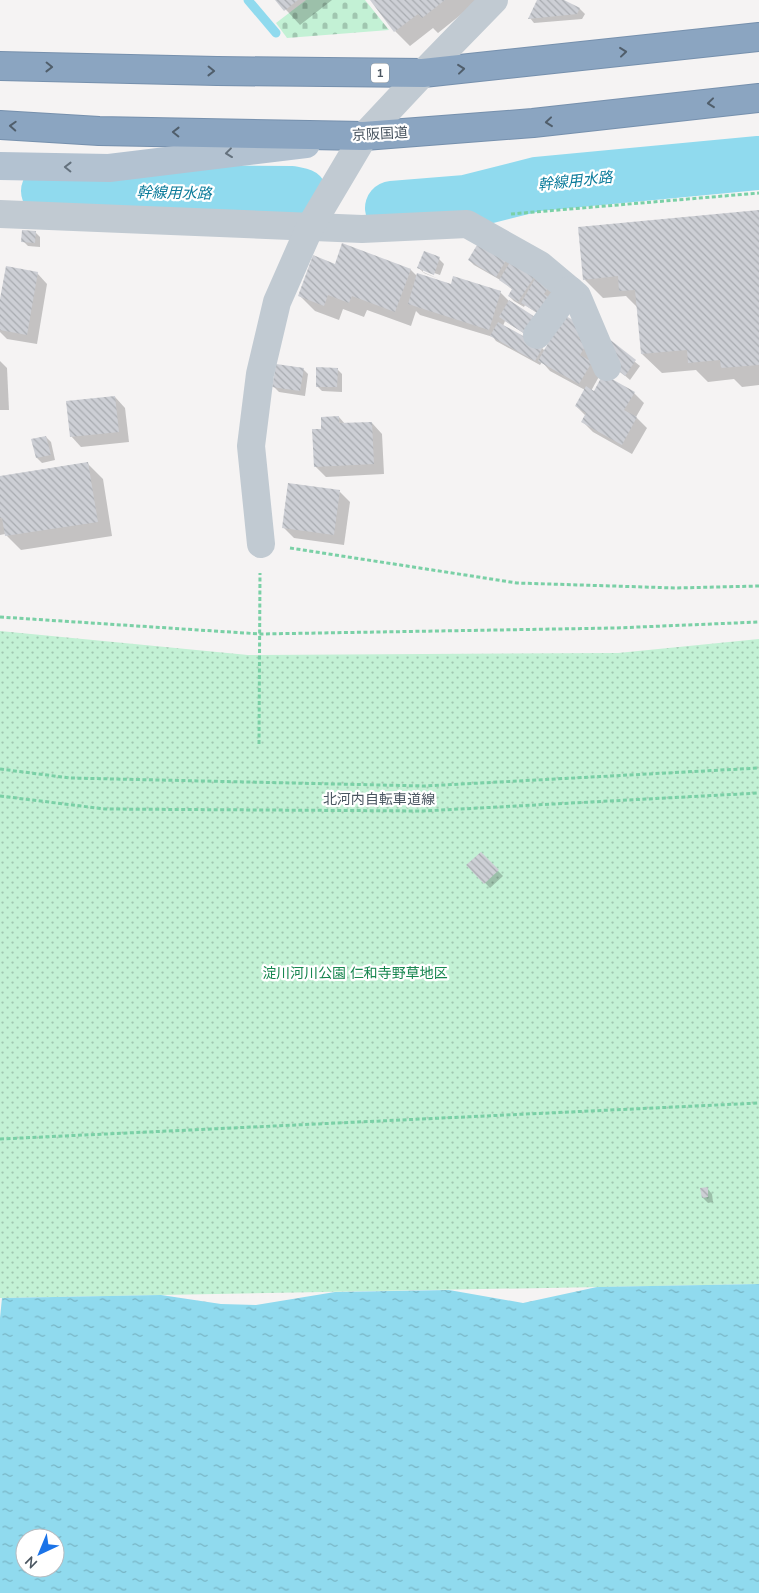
<svg xmlns="http://www.w3.org/2000/svg" width="759" height="1593" font-family="'Nunito Sans','Noto Sans JP',sans-serif">
<style>
.grass{fill:url(#grass-dots)}
.cemetery{fill:url(#cemetery-stones)}
.water{fill:url(#water-ripples);fill-rule:evenodd}
.shadow{fill:#0003}
.lines{fill:none;stroke-linecap:round;stroke-linejoin:round}
.stream{stroke:#90daee;stroke-width:9}
.river{stroke:#90daee;stroke-width:54}
.building{fill:url(#building-back-hatch)}
.highway-casing{stroke:#7690ad;stroke-width:30}
.path{stroke:#7ad0a6;stroke-width:3;stroke-dasharray:4 2.5;stroke-linecap:butt}
.minor{stroke:#c1cad2;stroke-width:28}
.major{stroke:#b3c2d1;stroke-width:28}
.highway{stroke:#8ba5c1;stroke-width:28}
.oneway{stroke:#505e6b}
.oneway2{stroke:#64717d}
.labels{text-anchor:middle;dominant-baseline:central;stroke-width:4.5;stroke-linejoin:round;paint-order:stroke}
.shield{fill:#fff;stroke:#808990;stroke-width:1}
.shield-label{font-size:12px;font-weight:bold;fill:#4a5661}
.street-label{font-size:14px;fill:#4a5661;stroke:#fff}
.park-label{font-size:14px;fill:#17864f;stroke:#fff}
.water-label{font-size:15px;font-style:italic;fill:#0c7c9b;stroke:#fff}
</style>
<defs>
<pattern id="grass-dots" width="8" height="8" patternUnits="userSpaceOnUse" patternTransform="scale(1.25)"><rect width="8" height="8" fill="#c3f1d5"/><path d="M2 2h.1M6 6h.1" fill="none" stroke="#a0c6b0" stroke-width="1.8" stroke-linecap="round"/></pattern>
<pattern id="cemetery-stones" width="16" height="16" patternUnits="userSpaceOnUse" patternTransform="scale(1.25)"><rect width="16" height="16" fill="#c3f1d5"/><path d="M2 7V4a2 2 0 0 1 4 0v3zM10 15v-3a2 2 0 0 1 4 0v3z" fill="#a0c6b0"/></pattern>
<pattern id="water-ripples" width="26" height="14" patternUnits="userSpaceOnUse" patternTransform="scale(1.25)"><rect width="26" height="14" fill="#90daee"/><path d="M2 4q2-2 4 0t4 0M15 11q2-2 4 0t4 0" fill="none" stroke="#78b4c4"/></pattern>
<pattern id="building-back-hatch" width="6" height="6" patternUnits="userSpaceOnUse" patternTransform="scale(1.25)"><rect width="6" height="6" fill="#cdcfd5"/><path d="M-1 5l2 2M0 0l6 6M5-1l2 2" fill="none" stroke="#a8abb0"/></pattern>
</defs>
<rect width="100%" height="100%" fill="#f5f3f3"/>
<path class="grass" d="M0,631L248,655L618,653L759,639V1284L0,1298Z"/>
<path class="cemetery" d="M306,0H365L389,30L287,38L276,23Z"/>
<path class="water" d="M759,1284V1593H0V1318L2,1298L161,1295L221,1304L256,1305L335,1292L449,1290L523,1303L597,1287ZM25,1538H55V1568H25Z"/>
<g class="shadow">
<path d="M277,0H332L300,25Z"/>
<path d="M371,0H479L438,33L433,28L410,46L395,31Z"/>
<path d="M539,0H561L580,9L585,14L582,19L534,23L530,18Z"/>
<path d="M759,211V385L742,387L734,379L708,382L696,370L662,373L642,354L638,308L626,296L603,298L584,279Z"/>
<path d="M35,232L40,237V247L28,246L23,241Z"/>
<path d="M439,259L444,264L440,275L423,269V272L439,279L424,273L419,268Z"/>
<path d="M469,260L512,261L554,291L546,319L525,305L524,307L514,301L509,296L513,290L502,281L474,265Z"/>
<path d="M335,265L411,270L418,277L452,285L500,292L511,303L534,340L505,321L503,326L542,348L545,351L584,327L601,373L591,391L634,393L644,403L636,417L647,428L632,454L593,432L583,422L586,416L576,406L585,390L550,371L542,362L540,365L496,341L493,337L420,315L416,311L411,326L367,310L364,317L343,309L339,320L315,311L299,295Z"/>
<path d="M37,273L47,284L37,344L7,339L0,332V306Z"/>
<path d="M608,340L640,366L630,380L615,367Z"/>
<path d="M0,361L7,368L9,410H0Z"/>
<path d="M303,369L308,374L305,396L279,392L274,387Z"/>
<path d="M337,369L342,374V392L322,391L317,386Z"/>
<path d="M115,397L125,408L129,442L81,447L71,436Z"/>
<path d="M339,417L345,424L372,423L382,434L384,474L326,477L315,466L323,430Z"/>
<path d="M46,437L51,442L55,460L42,463L37,458Z"/>
<path d="M88,464L103,479L112,536L21,550L5,534L0,535V477Z"/>
<path d="M340,492L350,502L344,545L294,538L283,527Z"/>
<path d="M480,853L503,876L490,888L468,865Z"/>
<path d="M707,1188L712,1194L713,1202L708,1203L703,1198Z"/>
</g>
<g class="lines">
<path class="stream" d="M248,0L276,33"/>
<g class="river">
<path d="M48,191L292,193L301,195"/>
<path d="M392,208L466,202L537,184L759,163"/>
</g>
</g>
<g class="building">
<path d="M275,0H298L284,11Z"/>
<path d="M370,0H445L422,18L418,14L394,32Z"/>
<path d="M537,0H564L580,8L577,14L528,19Z"/>
<path d="M759,210V365L721,368L720,360L688,363L687,350L641,354L635,290L619,291L618,276L583,280L578,227Z"/>
<path d="M22,230L36,231L35,243L21,242Z"/>
<path d="M480,240L508,257L496,277L468,260Z"/>
<path d="M342,243L411,269L395,312L352,296L349,303L328,295L324,306L298,296L313,255L335,264Z"/>
<path d="M424,251L440,257L434,275L417,268Z"/>
<path d="M512,259L536,274L518,302L508,296L512,289L499,280Z"/>
<path d="M6,266L38,272L27,335L0,330V299Z"/>
<path d="M417,273L451,284L453,276L501,291L489,330L408,304Z"/>
<path d="M536,277L550,285L544,294L551,299L541,315L521,303Z"/>
<path d="M509,300L538,319L528,336L499,317Z"/>
<path d="M564,315L584,326L578,338L587,343L580,355L592,362L579,384L538,361Z"/>
<path d="M498,322L543,347L535,361L490,336Z"/>
<path d="M608,338L636,360L625,376L611,365Z"/>
<path d="M276,364L304,368L300,391L272,387Z"/>
<path d="M316,367L338,368L337,387H316Z"/>
<path d="M603,374L635,392L624,410L637,417L622,445L581,422L586,413L575,406L586,386L594,391Z"/>
<path d="M115,396L119,432L70,437L66,401Z"/>
<path d="M339,416V423L372,422L374,464L314,467L312,429H321V417Z"/>
<path d="M46,436L51,455L36,458L31,439Z"/>
<path d="M88,462L98,522L5,536L2,518H0V476Z"/>
<path d="M288,483L340,490L334,535L282,528Z"/>
<path d="M481,852L499,870L484,884L466,865Z"/>
<path d="M708,1187V1197L702,1198L700,1188Z"/>
</g>
<g class="lines">
<defs>
<g id="highway">
<path d="M0,66L217,71L423,73L759,37"/>
<path d="M0,125L99,131L364,136L533,123L759,98"/>
</g>
</defs>
<use href="#highway" class="highway-casing"/>
<g class="path">
<path d="M511,214L759,193"/>
<path d="M290,548L517,583L676,588L759,586"/>
<path d="M0,617L260,634L615,628L759,622"/>
<path d="M259,744L260,573"/>
<path d="M0,769L70,778L425,786L759,768"/>
<path d="M0,796L105,809L423,811L759,793"/>
<path d="M0,1139L759,1103"/>
</g>
<g class="minor">
<path d="M0,214L362,229L467,224L540,265L577,296L607,367"/>
<path d="M537,335L570,290"/>
<path d="M261,544L251,446L260,374L277,302L310,227L364,136L423,73L494,0"/>
</g>
<path class="major" d="M0,166L109,168L306,144"/>
<use href="#highway" class="highway"/>
</g>
<defs><path id="oneway-chevron" d="M-2-3.5L2.5 0L-2 3.5" fill="none" stroke-width="1.6" stroke-linecap="round" stroke-linejoin="round" transform="scale(1.25)"/></defs>
<g class="oneway">
<use href="#oneway-chevron" transform="translate(623 52) rotate(-6)"/>
<use href="#oneway-chevron" transform="translate(49 67) rotate(1)"/>
<use href="#oneway-chevron" transform="translate(461 69) rotate(-6)"/>
<use href="#oneway-chevron" transform="translate(211 71) rotate(1)"/>
<use href="#oneway-chevron" transform="translate(711 103) rotate(174)"/>
<use href="#oneway-chevron" transform="translate(549 122) rotate(174)"/>
<use href="#oneway-chevron" transform="translate(13 126) rotate(-177)"/>
<use href="#oneway-chevron" transform="translate(176 132) rotate(-179)"/>
</g>
<g class="oneway2">
<use href="#oneway-chevron" transform="translate(229 153) rotate(173)"/>
<use href="#oneway-chevron" transform="translate(68 167) rotate(-179)"/>
</g>
<g class="labels">
<rect class="shield" x="371" y="63.5" width="18" height="19" rx="4"/>
<g class="shield-label">
<text x="380" y="73">1</text>
</g>
<g class="street-label">
<text transform="translate(380 134) rotate(-3)">京阪国道</text>
<text x="379" y="799">北河内自転車道線</text>
</g>
<g class="park-label">
<text x="355" y="973">淀川河川公園 仁和寺野草地区</text>
</g>
<g class="water-label">
<text transform="translate(575 181) rotate(-6)">幹線用水路</text>
<text transform="translate(174 193) rotate(1)">幹線用水路</text>
</g>
</g>
<g transform="translate(40 1553) rotate(224)"><circle r="24" fill="#ffffff" stroke="#b7bbc0"/>
<path d="M0-4L9 19L0 12L-9 19Z" fill="#1a73e8"/>
<text y="-8" font-size="14" font-weight="bold" text-anchor="middle" fill="#4a5661">N</text>
</g>
</svg>
